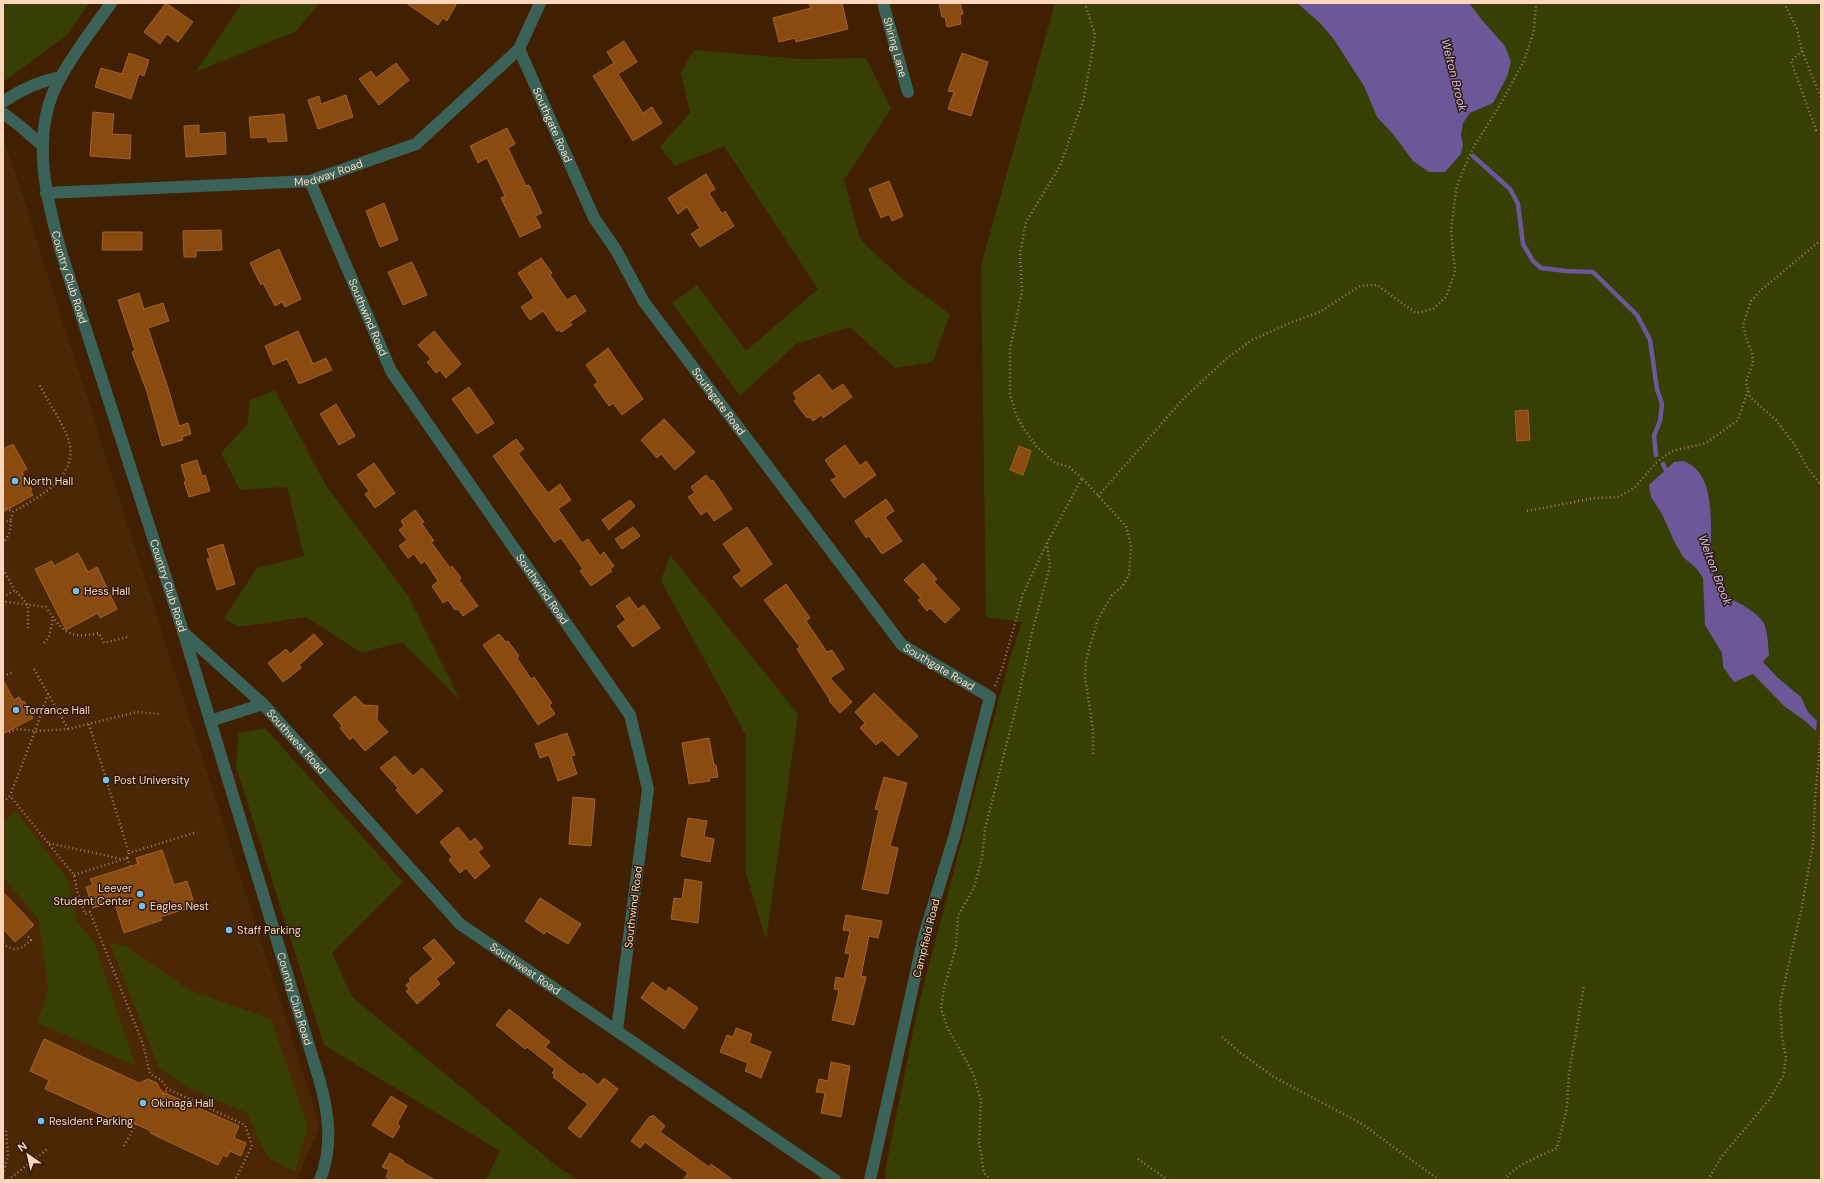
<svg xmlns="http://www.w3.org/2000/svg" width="1824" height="1183" font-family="'DM Sans',sans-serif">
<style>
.built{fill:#4c2705}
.green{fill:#373f03}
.water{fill:#6c5799}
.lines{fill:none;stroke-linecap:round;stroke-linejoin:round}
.stream{stroke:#6c5799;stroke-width:4.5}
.building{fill:#8a4b10;stroke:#a2612a}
.path{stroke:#a07c61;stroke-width:2.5;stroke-dasharray:1 3;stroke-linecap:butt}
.minor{stroke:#3b6259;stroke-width:12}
.poi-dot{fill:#70c2f4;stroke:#2f1a09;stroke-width:1.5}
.labels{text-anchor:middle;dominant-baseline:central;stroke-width:3;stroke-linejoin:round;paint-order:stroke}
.street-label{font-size:11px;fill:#fcd7bd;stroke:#2f1a09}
.poi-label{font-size:11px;fill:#fcd7bd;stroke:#2f1a09;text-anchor:start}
.water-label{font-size:12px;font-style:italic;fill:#c9b9f2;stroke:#2f1a09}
</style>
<rect width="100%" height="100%" fill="#412002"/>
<path class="built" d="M3,135L320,1126L297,1180H3Z"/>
<g class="green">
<path d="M3,3H89L67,35L3,82Z"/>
<path d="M242,3H320L295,32L196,72Z"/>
<path d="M1055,3H1821V1180H885V1172L918,1007L1011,654L1022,622L986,617L981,265Z"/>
<path d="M694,50L801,59L866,58L891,109L844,180L860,239L902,279L950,314L933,362L895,368L850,327L796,344L740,396L672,303L697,285L746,351L818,289L724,146L675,166L660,147L690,113L681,73Z"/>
<path d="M275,390L325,484L409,597L460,700L402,642L362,653L306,617L238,627L224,618L257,568L304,556L287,487L240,490L221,453L247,425L250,400Z"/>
<path d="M670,555L798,714L766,940L746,873V735L661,581Z"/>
<path d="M265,728L403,882L332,953L352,997L559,1168L578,1180H486L500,1151L324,1045L236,766L239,733Z"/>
<path d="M16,811L68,880L78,923L94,942L136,1066L38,1023L48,988L38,919L3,877V823Z"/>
<path d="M110,943L125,946L189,990L271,1019L308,1127L295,1172L267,1157L247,1113L189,1088L159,1068Z"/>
</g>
<g class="water">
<path d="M1297,3H1469L1482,20L1505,46L1511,62L1507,77L1493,103L1470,113L1463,123L1461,135L1463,145L1461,154L1445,172H1429L1413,161L1393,134L1377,117L1364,86L1333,38L1319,22Z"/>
<path d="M1684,461C1688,463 1692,465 1695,468C1720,491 1706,548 1714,578C1720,601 1749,602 1763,622C1768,630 1768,646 1769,655L1763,662L1777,677L1801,697L1808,712L1817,721L1816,731L1805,721L1784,706L1753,674L1734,682L1723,667L1722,653L1705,625L1703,578L1697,569L1683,557L1673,539L1662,514L1651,497L1649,485L1674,462Z"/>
</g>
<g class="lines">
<g class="stream">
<path d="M1473,156L1510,189L1518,204L1523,244L1533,261L1541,268L1566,271L1593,272L1637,315L1650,340L1657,389L1662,404L1660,421L1654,436L1656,455"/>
<path d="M1663,464L1668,475"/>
</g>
</g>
<g class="building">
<path d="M166,3L193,22L178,42L167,34L160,44L144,32Z"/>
<path d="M406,3H457L447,21L443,18L438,25Z"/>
<path d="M809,3H842L848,29L796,42L795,38L779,42L773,18L811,8Z"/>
<path d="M939,3H960L963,14L960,15L961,24L947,27L945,17H942Z"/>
<path d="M624,41L637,62L618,74L643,113L652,107L662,123L633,141L593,76L614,63L607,52Z"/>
<path d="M129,53L149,60L144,76L139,74L131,99L95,87L101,68L122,74Z"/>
<path d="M962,53L988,62L971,116L948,109L954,92L948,91Z"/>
<path d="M396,63L409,80L379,105L359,79L371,71L376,78Z"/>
<path d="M346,95L353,117L318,129L308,100L319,96L321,104Z"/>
<path d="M93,112L114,114L112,134L131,135L130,159L90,156Z"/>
<path d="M284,114L287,141L268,142L267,137L251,138L249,117Z"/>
<path d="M199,125V134L225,132L226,154L186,157L184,126Z"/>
<path d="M507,128L515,144L508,148L526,186L529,185L542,213L535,216L541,227L520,237L501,198L505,196L487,158L478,163L470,146Z"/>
<path d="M706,174L715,189L709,193L722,214L725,211L734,226L700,247L691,234L700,228L687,207L678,214L668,198Z"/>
<path d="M889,181L903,216L892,221L889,214L881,218L869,189Z"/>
<path d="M384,203L398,240L380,247L366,211Z"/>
<path d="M221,230L222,250L196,251V257H184L183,231Z"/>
<path d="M103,232H142V250H102Z"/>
<path d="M279,249L301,299L285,307L282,302L275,306L263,283L261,285L250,263Z"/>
<path d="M541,258L552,273L550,275L567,300L575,295L586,311L570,322L572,325L561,332L559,330L557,331L543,311L530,320L521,307L534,298L518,273Z"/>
<path d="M412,262L427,295L403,305L388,272Z"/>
<path d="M139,293L144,309L163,303L169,321L148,328L169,391L179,426L188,423L191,434L182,437L183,440L162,446L147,392L132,352L135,351L118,300Z"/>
<path d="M298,331L313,364L326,358L332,370L299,384L287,359L273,365L265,346Z"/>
<path d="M434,331L461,364L446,378L440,370L436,373L427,362L431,359L418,345Z"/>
<path d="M608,348L643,399L622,415L613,403L609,406L594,385L598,382L586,365Z"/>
<path d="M819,374L832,391L843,384L852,397L823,418L821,415L813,421L810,417L807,418L794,401L797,399L793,393Z"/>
<path d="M469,387L494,423L477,434L452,399Z"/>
<path d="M336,404L355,436L339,445L320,414Z"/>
<path d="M1528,410L1530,440L1517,441L1515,411Z"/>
<path d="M664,419L695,452L675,470L661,454L657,458L641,440Z"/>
<path d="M516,439L524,449L518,453L548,493L560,484L571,500L558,509L582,543L588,539L600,556L604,552L614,566L610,569L612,571L591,586L580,571L583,569L561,538L554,542L493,456Z"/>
<path d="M13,444L27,469L22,472L32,490L30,491L33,495L3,512V449Z"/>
<path d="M845,445L860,466L866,461L876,475L844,498L831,480L837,477L825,460Z"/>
<path d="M1019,446L1031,451L1023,475L1010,470Z"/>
<path d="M197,460L202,476L205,475L210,491L189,497L184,482L186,481L181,465Z"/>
<path d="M374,463L395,493L375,508L365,494L369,491L357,475Z"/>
<path d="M706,475L711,481L713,480L732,509L714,521L707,511L701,515L688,497L695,493L691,487Z"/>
<path d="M886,499L894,511L885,517L902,541L882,554L869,536L866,538L855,521Z"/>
<path d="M630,500L635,506L609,530L602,520Z"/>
<path d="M415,510L424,522L422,524L434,541L431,542L450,568L452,566L461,578L459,580L478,606L463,616L458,609L455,610L448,600L443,603L432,586L438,581L425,561L421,564L414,554L408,558L399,546L407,540L399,530L404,526L401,521Z"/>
<path d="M633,527L640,536L622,549L615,539Z"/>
<path d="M747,527L772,564L741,587L733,577L742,571L723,544Z"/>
<path d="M223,544L235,584L217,590L207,559L210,558L207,549Z"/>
<path d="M78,553L88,572L97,567L117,609L100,618L98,613L66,630L35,569L52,561L54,566Z"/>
<path d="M923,563L937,579L934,582L960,609L945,623L930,608L927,611L918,600L921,598L904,580Z"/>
<path d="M786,584L810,618L806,621L827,652L832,650L844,669L830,678L852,702L840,713L829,701L830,700L797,649L800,647L764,600Z"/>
<path d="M629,597L638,609L644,605L660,628L633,647L617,626L626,620L616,606Z"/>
<path d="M314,634L323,644L299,665L301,668L283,682L268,663L286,649L290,654Z"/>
<path d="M499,634L506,642L508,641L519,656L517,658L531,679L534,677L552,703L549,705L555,714L538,725L515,690L483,645Z"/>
<path d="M3,680L14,700L19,697L22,702L24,701L33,718L3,734Z"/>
<path d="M874,693L918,736L898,756L882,740L876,745L860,728L865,723L855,712Z"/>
<path d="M355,696L364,705L378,706L377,720L388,732L365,751L353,737L350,740L340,728L342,726L333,715Z"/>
<path d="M567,733L575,755L571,756L577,774L558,781L549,755L540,758L535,744Z"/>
<path d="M709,738L714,765H716L718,777L709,778L710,781L689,784L682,743Z"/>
<path d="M395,756L413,776L422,768L443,791L417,814L396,790L398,788L380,768Z"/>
<path d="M884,777L907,783L890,846L898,848L888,894L862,889L879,810L875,809Z"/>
<path d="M573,797L595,799L591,846L569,844Z"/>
<path d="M688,818L707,821L704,837L714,839L710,862L681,856Z"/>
<path d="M458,827L470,842L475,838L483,848L478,852L490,866L475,879L466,868L460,873L449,860L452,857L440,842Z"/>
<path d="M162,850L174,885L187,881L195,906L160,917L162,920L124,933L114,901L93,908L86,887L93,885L90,879L138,864L136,858Z"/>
<path d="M685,879L702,882L698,923L671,919L674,898L682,899Z"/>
<path d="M3,892L34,925L15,942L3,929Z"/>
<path d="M540,898L581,924L568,944L546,931L544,934L525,921Z"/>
<path d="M846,915L882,921L878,938L869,936L861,976L866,977L854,1025L832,1020L839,990L834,989L836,977L844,979L850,954L845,953L850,931L843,930Z"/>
<path d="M434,939L455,963L436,979L440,984L417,1004L406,991L409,989L406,985L411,981L409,979L433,959L423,948Z"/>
<path d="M652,982L666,992L669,987L698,1008L684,1029L641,998Z"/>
<path d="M509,1009L550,1042L545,1047L581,1075L583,1073L598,1085L604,1078L618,1089L580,1138L568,1128L588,1104L553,1077L555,1075L552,1073L555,1069L527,1047L525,1049L496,1025Z"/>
<path d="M736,1028L752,1034L749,1043L771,1052L761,1078L745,1071L748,1063L720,1052L727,1035L733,1037Z"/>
<path d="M44,1039L139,1083L148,1079L157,1083L161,1091L239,1126L234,1138L246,1143L241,1156L230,1151L227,1157L223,1155L218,1165L150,1133L151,1131L116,1115L114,1120L45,1089L49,1080L30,1071Z"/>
<path d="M831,1062L850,1066L841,1117L821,1113L825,1093L816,1092L819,1079L828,1081Z"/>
<path d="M391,1096L407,1106L397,1124L400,1126L393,1138L372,1125Z"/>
<path d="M653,1115L665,1126L660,1132L709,1167L711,1164L733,1180H683L688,1173L645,1142L640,1148L631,1141L650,1116L651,1117Z"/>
<path d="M390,1153L404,1161L403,1162L435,1180H392L386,1177L389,1170L382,1167Z"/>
</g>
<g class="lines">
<g class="path">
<path d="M1784,3L1797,29L1802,51L1821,98"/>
<path d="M1802,51L1791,61L1816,130L1821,129"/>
<path d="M1821,240L1761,290L1751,301L1743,325L1747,341L1752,352L1753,363L1746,382L1750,397L1776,420L1794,444L1807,467L1821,485"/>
<path d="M1083,479L1126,526L1131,545L1129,575L1122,587L1112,595L1098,619L1086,660L1085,677L1093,730V755"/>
<path d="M1098,496L1184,398L1227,358L1252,340L1292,322L1320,312L1360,286L1377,285L1416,313L1433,309L1446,297L1455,272L1451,230L1457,185L1473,148L1500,105L1524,61L1534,30L1536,3"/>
<path d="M6,508L13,512"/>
<path d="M1527,511L1595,498L1619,497L1635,487L1655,464L1665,456L1673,451L1706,443L1738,420L1748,390"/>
<path d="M3,523L11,519L13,512C39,497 81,476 68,438C61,420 48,402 39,384"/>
<path d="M3,544L10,532L11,519"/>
<path d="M3,569L15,590"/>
<path d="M3,597L15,590L28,605V628"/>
<path d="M3,605L6,602L46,607C62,631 68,640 99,633L104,643L127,637"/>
<path d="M44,643L49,636L53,618"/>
<path d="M34,669L68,729"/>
<path d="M3,676L14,672"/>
<path d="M995,686L1003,666L1023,594L1045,547L1081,480L1083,479L1069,467L1055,463L1036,446L1024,429L1016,415L1010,394V350L1022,291L1020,253L1026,222L1060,166L1084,98L1095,35L1085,3"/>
<path d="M48,694L35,731L68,729L137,712L159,714"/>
<path d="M89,724L129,853"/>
<path d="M9,732L18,729L35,731L10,796"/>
<path d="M3,802L10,796L74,875L77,891L85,914L90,912L143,1044L150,1074L161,1080L168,1089L245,1125L252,1146L235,1180"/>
<path d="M49,843L122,859"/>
<path d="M127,858L130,866"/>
<path d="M74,875L127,858L129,853L197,832"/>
<path d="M3,943C14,953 22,949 31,940L26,934"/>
<path d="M1222,1037L1242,1054L1274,1077L1362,1124L1439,1180"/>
<path d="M163,1094L168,1089"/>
<path d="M124,1146L136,1124"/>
<path d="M1138,1159L1168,1180"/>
<path d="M3,1175L8,1156L6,1129"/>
<path d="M8,1180L49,1148"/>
<path d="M991,1180L984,1173L979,1142L981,1100L972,1071L947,1027L941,1008L944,988L956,947L958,916L974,888L982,858L985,829L1019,695L1032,632L1050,566L1047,543"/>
<path d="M1505,1180C1512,1166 1543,1155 1557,1148L1567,1108L1569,1074L1584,985"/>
<path d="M1708,1180L1722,1156L1769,1100L1783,1076L1786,1058L1782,1038L1780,1003L1801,911L1813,845L1815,798L1821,734"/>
</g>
<g class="minor">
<path id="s1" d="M111,3C93,29 71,56 57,84C30,137 47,202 62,255L183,631L320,1082C329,1115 333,1147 320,1180"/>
<path id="s2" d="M883,3L908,92"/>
<path id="s3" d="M519,49L594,218L616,250L644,302L902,645L990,697L955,834L924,936L870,1180"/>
<path d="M3,102C20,90 40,81 61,77"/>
<path d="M3,113L20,126L43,146"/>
<path id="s4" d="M310,181L391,371L630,715L648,789L617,1030"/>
<path id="s5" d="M46,193L310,181L416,144L519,49L540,3"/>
<path id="s6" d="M183,632L263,704L460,924L835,1180"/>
<path d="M210,721L263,704"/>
</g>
</g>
<g class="poi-dot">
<circle cx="15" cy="481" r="4"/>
<circle cx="76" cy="591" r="4"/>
<circle cx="16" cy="710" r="4"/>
<circle cx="106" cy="780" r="4"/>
<circle cx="140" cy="894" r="4"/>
<circle cx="142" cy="906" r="4"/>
<circle cx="229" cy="930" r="4"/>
<circle cx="143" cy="1103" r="4"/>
<circle cx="41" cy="1121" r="4"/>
</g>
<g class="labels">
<g class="street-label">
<text stroke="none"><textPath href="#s2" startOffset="46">Shiring Lane</textPath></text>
<text stroke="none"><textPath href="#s3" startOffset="83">Southgate Road</textPath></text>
<text stroke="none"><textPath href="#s5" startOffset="284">Medway Road</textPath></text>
<text stroke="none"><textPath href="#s1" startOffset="296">Country Club Road</textPath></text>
<text stroke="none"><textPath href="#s4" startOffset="148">Southwind Road</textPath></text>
<text stroke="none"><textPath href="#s3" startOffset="407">Southgate Road</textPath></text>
<text stroke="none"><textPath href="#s1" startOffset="620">Country Club Road</textPath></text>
<text stroke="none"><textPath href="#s4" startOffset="472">Southwind Road</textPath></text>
<text stroke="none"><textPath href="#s3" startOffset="755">Southgate Road</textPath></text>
<text stroke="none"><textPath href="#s6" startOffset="158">Southwest Road</textPath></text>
<text transform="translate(633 907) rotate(-83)">Southwind Road</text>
<text transform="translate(926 938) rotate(-76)">Campfield Road</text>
<text stroke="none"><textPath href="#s6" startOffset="482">Southwest Road</textPath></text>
<text stroke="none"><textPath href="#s1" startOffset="1052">Country Club Road</textPath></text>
</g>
<g class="poi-label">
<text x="23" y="481">North Hall</text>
<text x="84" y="591">Hess Hall</text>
<text x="24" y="710">Torrance Hall</text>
<text x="114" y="780">Post University</text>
<text x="132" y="888" text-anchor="end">Leever<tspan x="132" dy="13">Student Center</tspan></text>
<text x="150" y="906">Eagles Nest</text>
<text x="237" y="930">Staff Parking</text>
<text x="151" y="1103">Okinaga Hall</text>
<text x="49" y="1121">Resident Parking</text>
</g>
<g class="water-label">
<text transform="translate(1454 75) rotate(76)">Welton Brook</text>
<text transform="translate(1715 570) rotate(69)">Welton Brook</text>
</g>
</g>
<rect width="1824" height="1183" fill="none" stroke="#fcd7bd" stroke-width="8"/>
<g transform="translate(28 1155) rotate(326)" stroke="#2f1a09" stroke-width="3" paint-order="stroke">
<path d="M0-3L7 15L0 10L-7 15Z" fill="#fcd7bd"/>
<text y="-6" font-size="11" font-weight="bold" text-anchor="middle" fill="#fcd7bd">N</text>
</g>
</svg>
